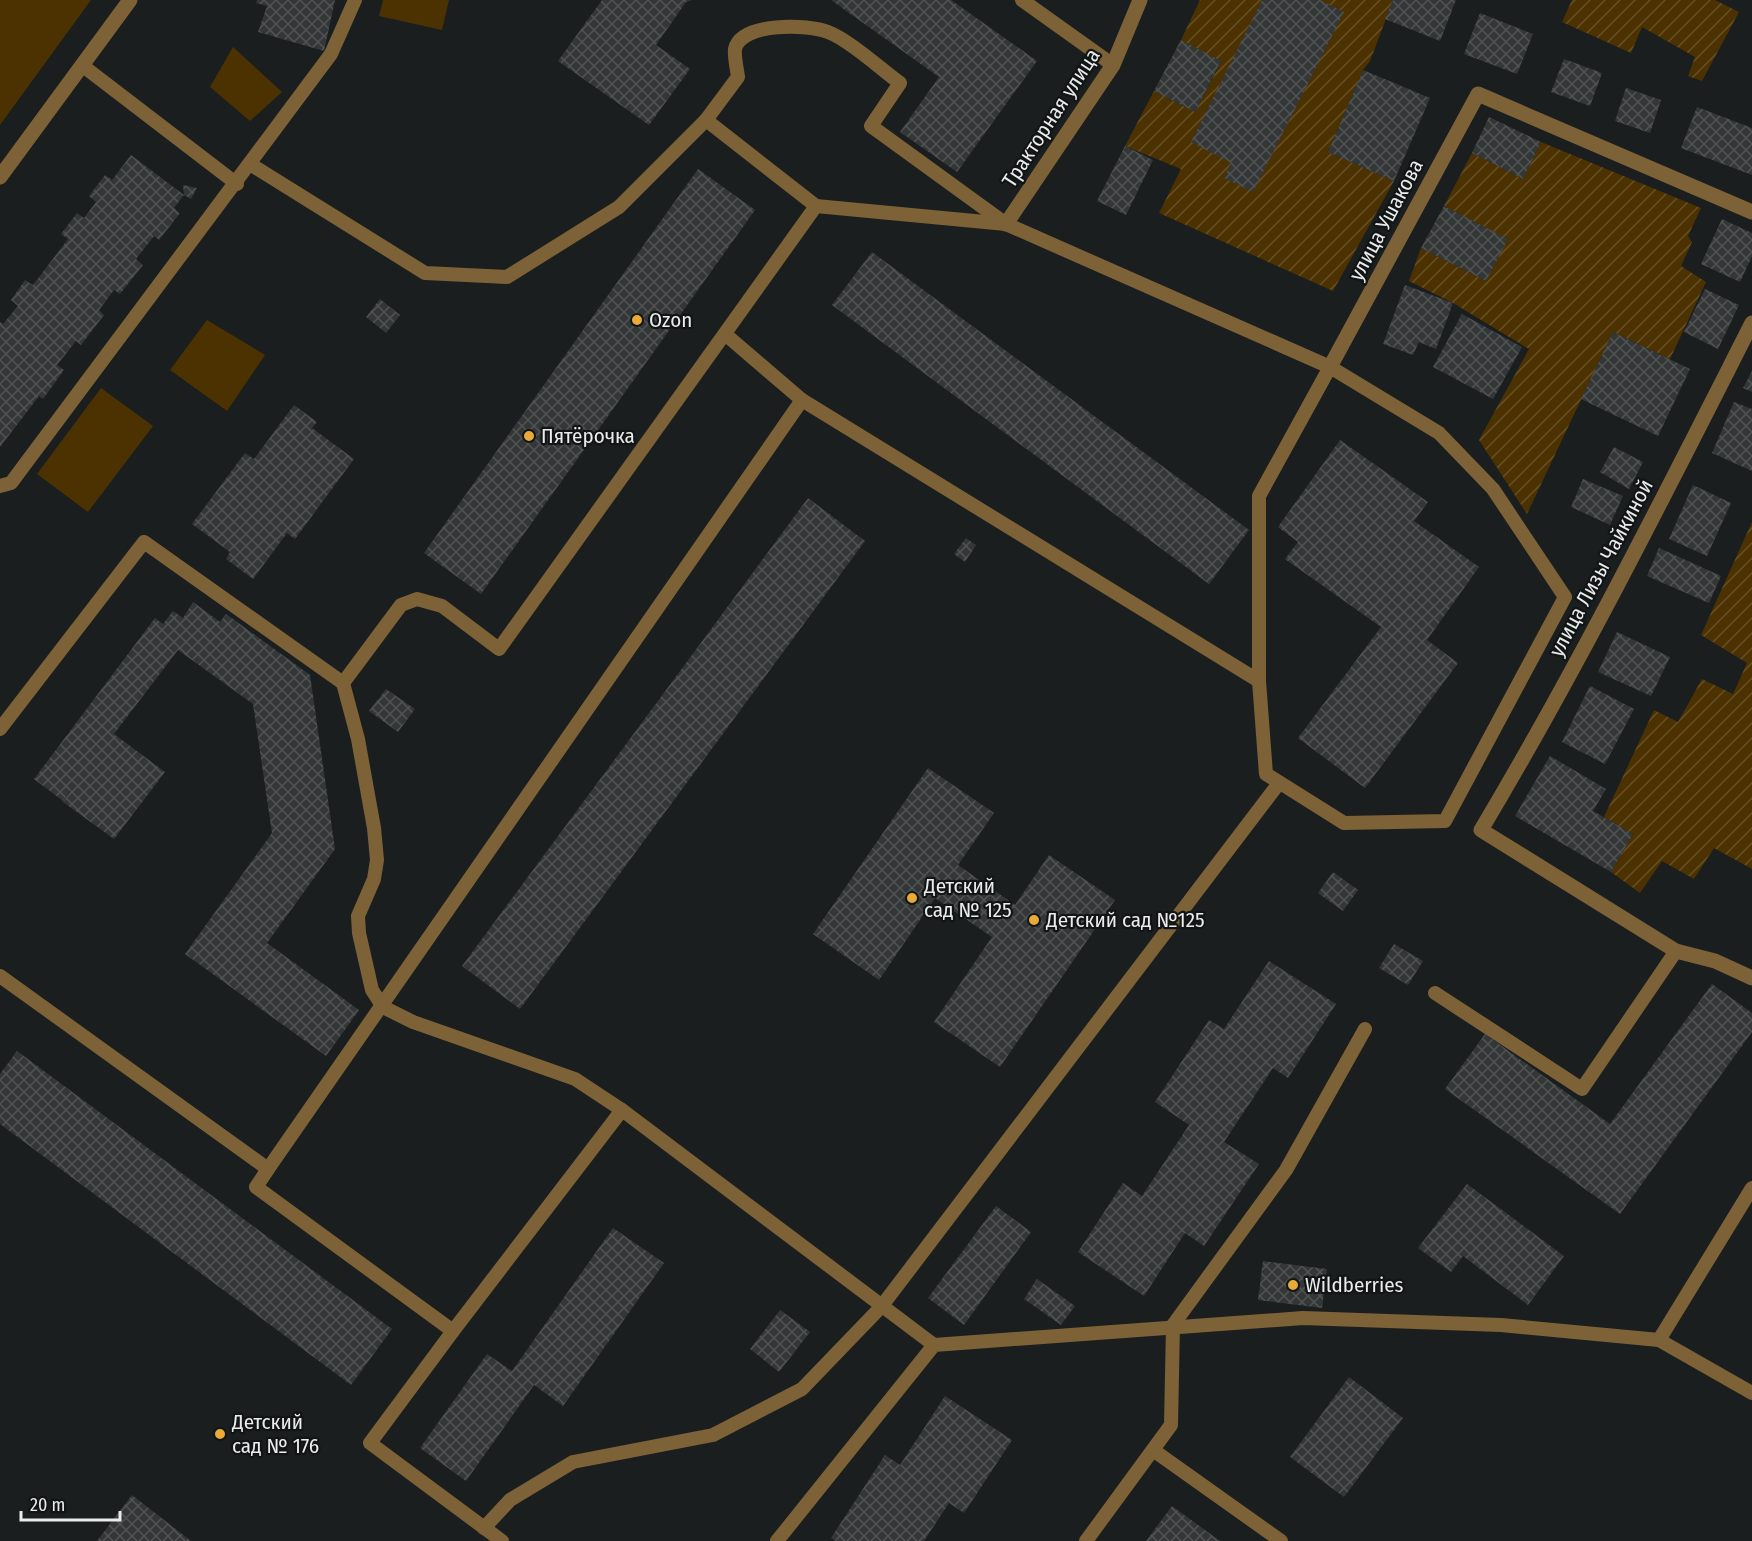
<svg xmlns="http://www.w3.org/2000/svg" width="1752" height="1541" font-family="'Fira Sans Condensed',sans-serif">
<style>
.park{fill:#4c3200}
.garden{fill:url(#garden-furrows)}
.building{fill:url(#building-cross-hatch)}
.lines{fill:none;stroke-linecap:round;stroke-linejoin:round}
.service{stroke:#7d6237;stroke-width:14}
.minor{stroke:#7d6237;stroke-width:15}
.tertiary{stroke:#7d6237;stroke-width:15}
.poi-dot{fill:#e9aa38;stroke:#121515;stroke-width:2}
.labels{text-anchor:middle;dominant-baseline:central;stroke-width:4.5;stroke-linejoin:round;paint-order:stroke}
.street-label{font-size:21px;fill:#eaecec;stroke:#121515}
.poi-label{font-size:21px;fill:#eaecec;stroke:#121515;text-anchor:start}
</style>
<defs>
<pattern id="garden-furrows" width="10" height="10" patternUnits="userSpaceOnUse" patternTransform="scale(1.5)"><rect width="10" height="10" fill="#4c3200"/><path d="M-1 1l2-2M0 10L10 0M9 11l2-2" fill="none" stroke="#665025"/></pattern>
<pattern id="building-cross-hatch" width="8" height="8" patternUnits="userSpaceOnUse" patternTransform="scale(1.5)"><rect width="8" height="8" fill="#343737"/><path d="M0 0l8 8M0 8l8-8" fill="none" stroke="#525454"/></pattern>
</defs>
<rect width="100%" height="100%" fill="#1b1e1e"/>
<g class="park">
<path d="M0,0H91L0,125Z"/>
<path d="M383,0H449L442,30L379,16Z"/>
<path d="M233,47L282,92L250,121L210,87Z"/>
<path d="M207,320L265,355L227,411L170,370Z"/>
<path d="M101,388L153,426L88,512L37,474Z"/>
</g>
<g class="garden">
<path d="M1200,0H1393L1370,61L1363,70L1328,152L1394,181L1333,291L1159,213L1181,169L1125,146L1154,91L1195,112L1221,62L1181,40Z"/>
<path d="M1572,0H1715L1739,12L1702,81L1688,76L1695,57L1642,27L1631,53L1562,22Z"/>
<path d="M1541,142L1701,208L1688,236L1692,242L1681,266L1706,282L1670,359L1613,332L1527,514L1479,440L1529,349L1453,303L1409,281L1421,248L1486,281L1507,239L1444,206L1472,153L1523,179Z"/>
<path d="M1752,522V869L1714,848L1694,879L1662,861L1640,893L1611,872L1633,834L1604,817L1654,710L1678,722L1702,679L1733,694L1747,663L1701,635Z"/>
</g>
<g class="building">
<path d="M257,0H335L324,51L258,32L267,6L256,3Z"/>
<path d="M602,0H692L686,2L656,45L690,69L649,125L558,61Z"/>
<path d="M831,0H951L1037,61L957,172L900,132L939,77Z"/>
<path d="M1262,0H1320L1344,12L1253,192L1224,178L1231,163L1191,142Z"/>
<path d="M1393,0H1456L1440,41L1385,19Z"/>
<path d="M1480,13L1533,34L1517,74L1464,54Z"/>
<path d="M1181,40L1221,61L1195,112L1154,91Z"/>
<path d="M1564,59L1602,73L1590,106L1551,92Z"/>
<path d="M1363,70L1430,98L1394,181L1328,152Z"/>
<path d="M1626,88L1661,100L1650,133L1615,121Z"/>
<path d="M1697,107L1752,128V175L1681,148Z"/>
<path d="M1489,117L1541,142L1523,179L1472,153Z"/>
<path d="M1125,146L1153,160L1126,215L1097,201Z"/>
<path d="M131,155L184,195L174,208L180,213L159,240L154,236L136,259L143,265L120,294L114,290L99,310L104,315L81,345L76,341L57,365L64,370L43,399L39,396L0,447V322L3,324L18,306L11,300L25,280L33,285L68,239L61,234L77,213L84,218L96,202L89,196L105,175L112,180Z"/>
<path d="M698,169L755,210L481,594L424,553Z"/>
<path d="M183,185L197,188L191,199L184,195Z"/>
<path d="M1444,206L1508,239L1486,281L1421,248Z"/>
<path d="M1722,219L1752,233V256L1740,282L1701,264Z"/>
<path d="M872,252L1249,530L1209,584L832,305Z"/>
<path d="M1405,285L1453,303L1436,349L1419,342L1413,355L1383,344Z"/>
<path d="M1705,289L1739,305L1718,349L1684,332Z"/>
<path d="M380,299L400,315L386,333L366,317Z"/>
<path d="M1462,314L1522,347L1493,399L1433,367Z"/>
<path d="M1613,332L1690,369L1658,436L1581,399Z"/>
<path d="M1752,371V392L1743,388Z"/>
<path d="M1734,402L1752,409V471L1712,453Z"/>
<path d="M294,405L317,422L312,428L354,459L295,539L287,533L253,579L226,559L230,552L192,524L245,453L254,459Z"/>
<path d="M1340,440L1428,502L1414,521L1479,567L1427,640L1458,663L1365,788L1298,738L1381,627L1285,559L1298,542L1278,527Z"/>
<path d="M1614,447L1643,462L1629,489L1600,472Z"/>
<path d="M1583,479L1623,496L1610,525L1571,507Z"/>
<path d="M1693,485L1731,503L1707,556L1669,539Z"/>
<path d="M808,498L865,541L520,1009L462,966Z"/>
<path d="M966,538L976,545L965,562L954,554Z"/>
<path d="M1659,548L1721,576L1709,603L1647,576Z"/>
<path d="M193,602L220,622L226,614L310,675L335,849L267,943L359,1010L326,1056L185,954L272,833L253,704L178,650L114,734L165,772L114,839L63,802L77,782L63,801L34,779L155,618L163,624L173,611L183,618Z"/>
<path d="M1617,632L1670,657L1651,696L1598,672Z"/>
<path d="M1590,686L1634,709L1605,764L1562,742Z"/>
<path d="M386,689L415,709L398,732L369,711Z"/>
<path d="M1550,756L1606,789L1593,811L1633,834L1611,872L1515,816Z"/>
<path d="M928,768L994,813L958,865L1015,905L1049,855L1115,900L1000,1067L934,1022L992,937L935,898L879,980L813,934Z"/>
<path d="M1333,872L1358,890L1343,911L1318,893Z"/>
<path d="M1394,944L1423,961L1408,985L1379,968Z"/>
<path d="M1269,961L1336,1004L1288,1078L1273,1068L1224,1142L1259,1164L1204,1246L1185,1233L1144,1296L1078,1252L1123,1183L1142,1196L1189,1125L1155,1102L1209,1020L1224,1029Z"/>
<path d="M1712,984L1752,1013V1032L1620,1214L1445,1089L1485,1034L1610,1124Z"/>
<path d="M17,1051L392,1329L351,1385L0,1124V1074Z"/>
<path d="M1467,1184L1564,1256L1528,1305L1463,1256L1451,1272L1418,1248Z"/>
<path d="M996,1206L1031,1232L964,1325L928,1298Z"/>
<path d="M613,1228L664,1263L563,1406L534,1385L466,1481L420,1448L487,1354L512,1371Z"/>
<path d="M1263,1261L1327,1269L1322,1308L1258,1300Z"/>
<path d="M1037,1279L1075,1306L1061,1325L1024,1299Z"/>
<path d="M780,1310L810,1332L779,1372L750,1349Z"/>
<path d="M1349,1377L1403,1418L1344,1497L1290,1457Z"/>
<path d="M945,1396L1012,1440L964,1513L949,1503L924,1541H836L831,1538L885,1455L900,1465Z"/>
<path d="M132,1495L191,1541H97Z"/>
<path d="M1172,1506L1220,1541H1146Z"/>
</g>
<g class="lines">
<g class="service">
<path d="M1022,0L1113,65"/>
<path d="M83,66L237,184"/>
<path d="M250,164L425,273L507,277L619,207L706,120"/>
<path d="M816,206L1006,224L1330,367L1439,433L1493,489L1565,597L1445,821L1344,823L1266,774L1259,681"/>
<path d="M725,334L802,400L1259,681V496L1330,367"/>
<path d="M0,486L11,483L331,54L355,0"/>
<path d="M0,729L144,542L343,683"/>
<path d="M0,976L268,1169L256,1187L453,1331L622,1110L934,1345"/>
<path d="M1435,993L1582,1089L1676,951"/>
<path d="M622,1110L575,1079L413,1022L383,1007L372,990L359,933L358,916L374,879L377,860L374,828L358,739L343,683L401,605L417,599L442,606L499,649L816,206L706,120L738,77C737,69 734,57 735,49C741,22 809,24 828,32C849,40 881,69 900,83L871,126L1006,224"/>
<path d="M268,1169L802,400"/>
<path d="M453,1331L370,1443L502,1541"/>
<path d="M1659,1340L1752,1188"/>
<path d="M1153,1450L1281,1541"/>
<path d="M484,1528L510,1500L573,1462L713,1435L802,1389L881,1307L1279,783"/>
<path d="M777,1541L934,1345L1303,1318L1501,1325L1659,1340L1752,1393"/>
<path d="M1086,1541L1171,1425L1173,1325L1286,1170L1365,1029"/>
</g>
<g class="minor">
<path d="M1006,224L1113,65L1140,0"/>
<path d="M1752,323C1665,494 1579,666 1481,830L1676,951L1715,961L1752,978"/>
<path d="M1330,367L1478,94L1752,212"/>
</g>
<path class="tertiary" d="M0,177L130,0"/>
</g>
<g class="poi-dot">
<circle cx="637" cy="320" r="6"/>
<circle cx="529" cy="436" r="6"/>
<circle cx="912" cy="898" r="6"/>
<circle cx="1034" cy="920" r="6"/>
<circle cx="1293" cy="1285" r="6"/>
<circle cx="220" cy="1434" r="6"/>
</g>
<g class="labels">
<g class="street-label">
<text transform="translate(1051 118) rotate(-57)">Тракторная улица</text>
<text transform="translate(1386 220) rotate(-62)">улица Ушакова</text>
<text transform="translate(1601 568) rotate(-62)">улица Лизы Чайкиной</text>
</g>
<g class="poi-label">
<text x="649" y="320">Ozon</text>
<text x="541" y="436">Пятёрочка</text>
<text x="924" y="886">Детский<tspan x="924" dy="24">сад № 125</tspan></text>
<text x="1046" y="920">Детский сад №125</text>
<text x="1305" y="1285">Wildberries</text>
<text x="232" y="1422">Детский<tspan x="232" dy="24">сад № 176</tspan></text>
</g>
</g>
<path d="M21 1511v9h99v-9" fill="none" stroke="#eaecec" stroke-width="3"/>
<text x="30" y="1511" font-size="18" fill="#eaecec" stroke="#121515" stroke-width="4.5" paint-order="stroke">20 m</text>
</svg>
